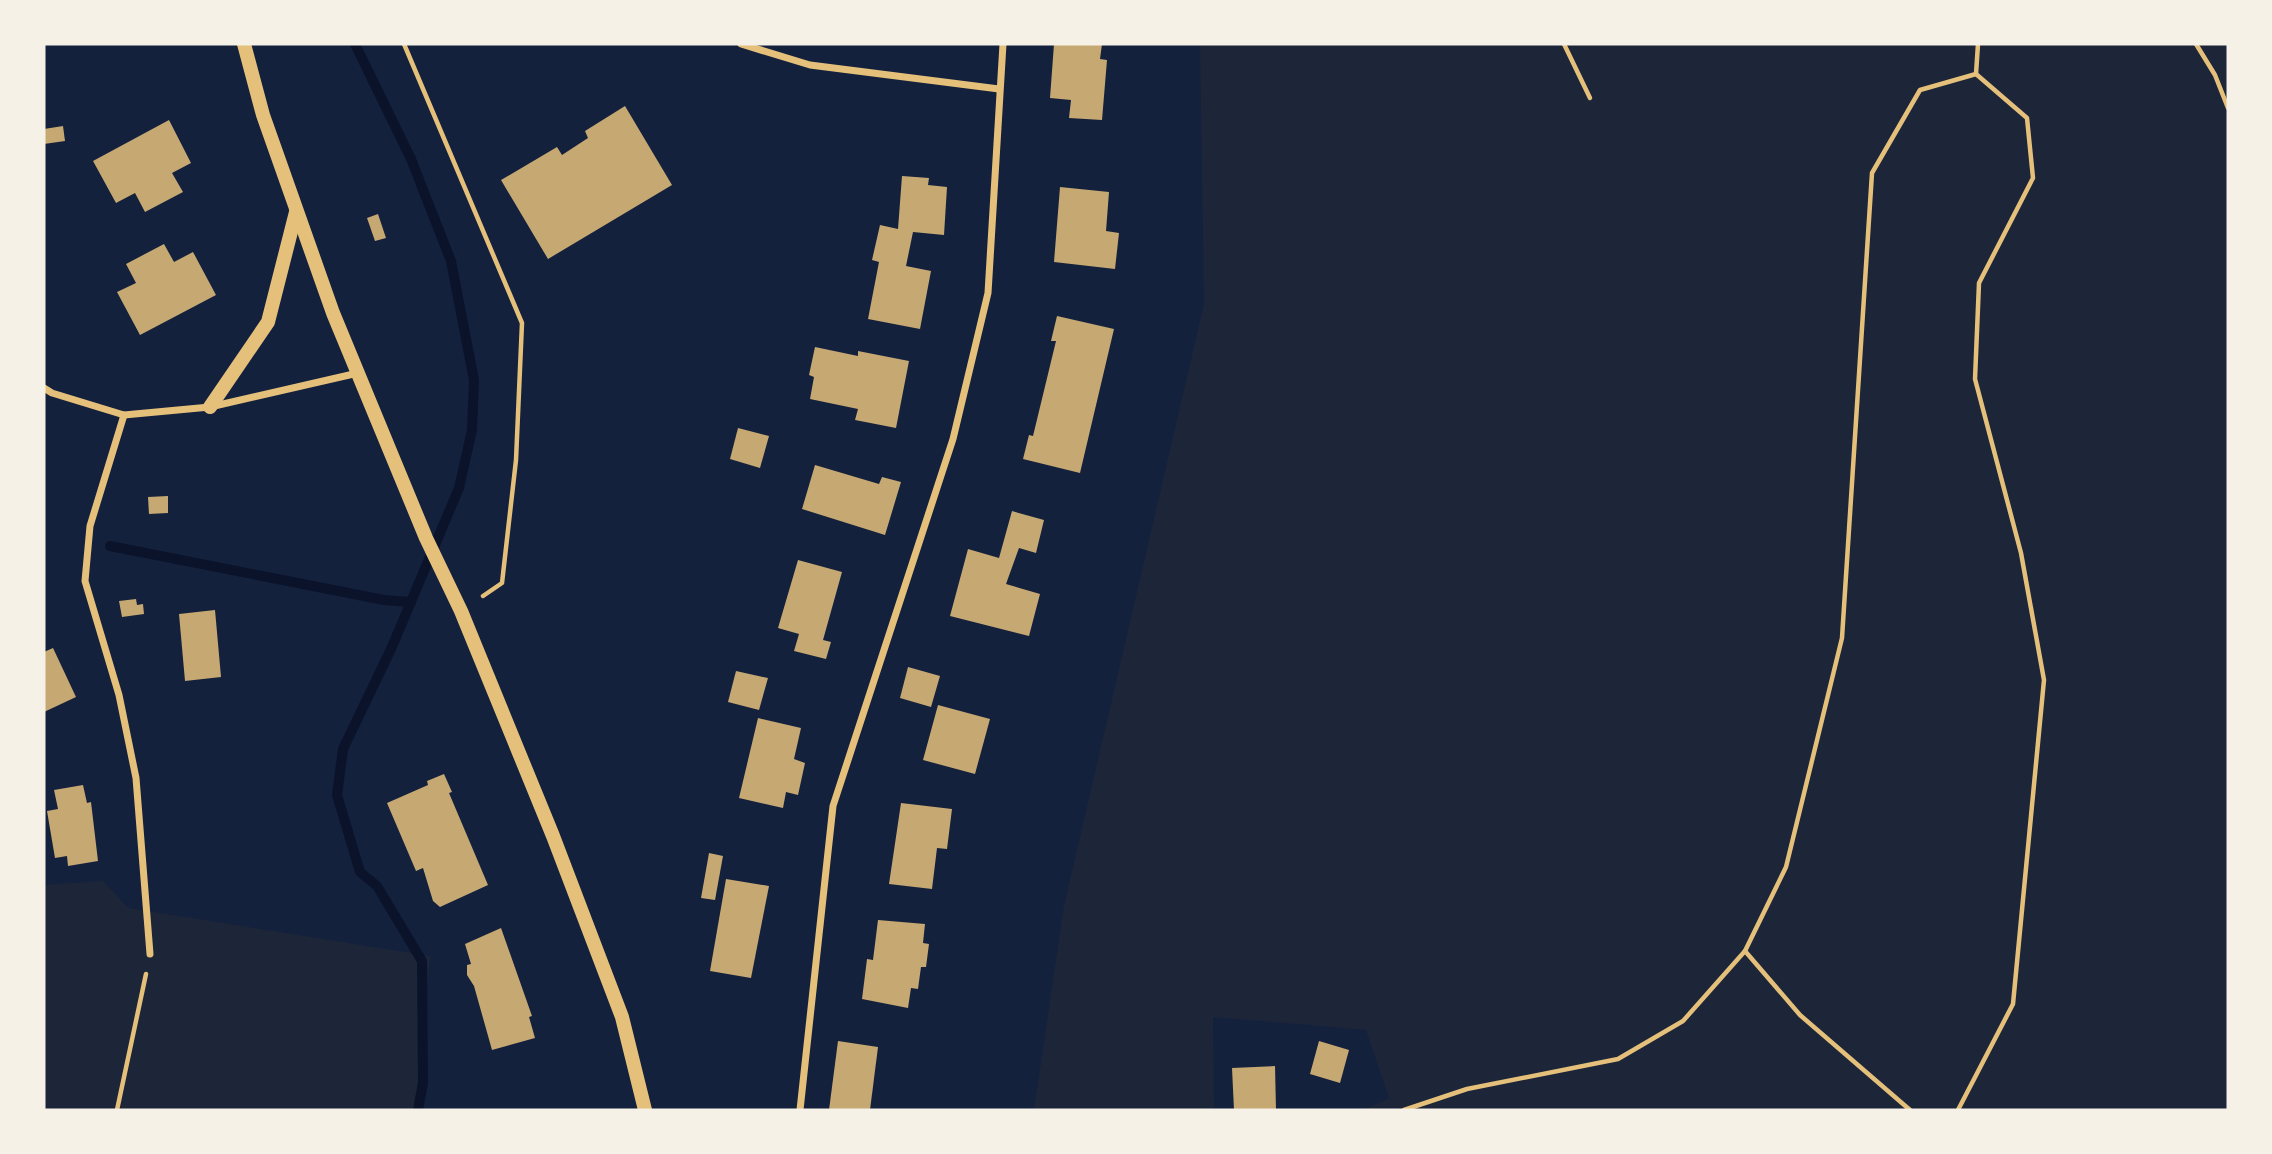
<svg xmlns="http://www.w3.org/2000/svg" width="2272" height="1154" font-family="Literata,serif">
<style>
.green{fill:#1d2539}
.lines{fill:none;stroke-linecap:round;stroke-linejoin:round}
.stream{stroke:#0b132b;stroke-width:10}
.building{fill:#c6a872}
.path{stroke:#e5c07b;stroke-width:4.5}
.minor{stroke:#e5c07b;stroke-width:7}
.secondary{stroke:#e5c07b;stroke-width:14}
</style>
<rect width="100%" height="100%" fill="#14213d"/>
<g class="green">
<path d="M1200,44H2228V1110H1364L1389,1098L1366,1030L1213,1017L1214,1110H1034L1064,906L1204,304Z"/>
<path d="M103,881L128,908L430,956L416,1110H44V885Z"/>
</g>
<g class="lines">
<g class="stream">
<path d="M355,44L411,159L451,261L474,380L472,430L459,488L391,649L343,749L337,795L360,872L377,886L422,961L423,1083L418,1110"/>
<path d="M110,546L384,600L411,602"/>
</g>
</g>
<g class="building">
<path d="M1054,44H1102L1100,59L1107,60L1102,120L1069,118L1071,100L1050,98Z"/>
<path d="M625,106L672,185L548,259L501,180L557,147L562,155L588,138L585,131Z"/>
<path d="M169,120L191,163L172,173L183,192L145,212L135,193L116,203L93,161Z"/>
<path d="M63,126L65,141L44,144V129Z"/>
<path d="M902,176L929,178L928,185L947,187L944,235L913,232L906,266L931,271L920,329L868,319L879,262L872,260L880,225L898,229Z"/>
<path d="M1060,187L1109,192L1106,231L1119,233L1115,269L1054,262Z"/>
<path d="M378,214L386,238L375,241L367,218Z"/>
<path d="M164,244L174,262L193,252L216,295L140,335L117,292L136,283L126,264Z"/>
<path d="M1057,316L1114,329L1080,473L1023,459L1029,435L1033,436L1056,341H1051Z"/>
<path d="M815,347L858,356V351L909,361L896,428L855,420L858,409L810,399L814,377L809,375Z"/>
<path d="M738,428L769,436L760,468L730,459Z"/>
<path d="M815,465L879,484L882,477L901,482L885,535L802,509Z"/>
<path d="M168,496V513L149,514L148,497Z"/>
<path d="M1012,511L1044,520L1036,553L1019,548L1006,584L1040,594L1029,636L950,616L968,549L999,558Z"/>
<path d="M798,560L842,572L823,640L831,642L826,659L794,651L799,634L778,628Z"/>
<path d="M136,599L137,605L143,604L144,614L122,617L119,601Z"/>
<path d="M215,610L221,677L185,681L179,614Z"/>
<path d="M53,648L76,697L44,712V652Z"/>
<path d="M908,667L940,676L931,707L900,698Z"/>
<path d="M736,671L768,678L759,710L728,702Z"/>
<path d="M938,705L990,719L975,774L923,760Z"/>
<path d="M758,718L801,728L794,759L805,763L798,795L786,792L783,808L739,798Z"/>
<path d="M444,774L452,792L449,793L488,885L440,907L433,901L423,868L416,871L387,803L428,785L427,781Z"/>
<path d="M83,785L87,803L91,802L98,861L68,866L67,856L55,858L47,811L58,809L54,790Z"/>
<path d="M901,803L952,809L947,849L937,848L932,889L889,884Z"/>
<path d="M709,853L723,856L715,900L701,898Z"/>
<path d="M726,879L769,886L751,978L710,971Z"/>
<path d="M878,920L925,924L923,943L929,944L926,967H921L918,989L911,988L908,1008L862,999L867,959L873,960Z"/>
<path d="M501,928L532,1016L529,1017L535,1038L492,1050L474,986L467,975V965L471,964L465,944Z"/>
<path d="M838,1041L878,1047L870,1110H829Z"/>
<path d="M1319,1041L1349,1050L1340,1083L1310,1074Z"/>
<path d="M1275,1066L1276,1110H1234L1232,1068Z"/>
</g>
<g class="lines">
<g class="path">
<path d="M404,44L522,323L516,460L502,583L483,596"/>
<path d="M1564,44L1590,98"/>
<path d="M2196,44L2215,75L2228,108"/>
<path d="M1976,74L1978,44"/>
<path d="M1745,951L1800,1015L1910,1110"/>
<path d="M117,1110L146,974"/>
<path d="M1404,1110L1467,1089L1618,1059L1683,1021L1745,951L1786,867L1842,638L1872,173L1920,90L1976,74L2027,118L2033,178L1979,283L1975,379L2021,553L2044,680L2013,1004L1958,1110"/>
</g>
<g class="minor">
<path d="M741,44L810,65L999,89"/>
<path d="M44,388L52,393L124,415L210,407L358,373"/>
<path d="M124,415L90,526L85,581L119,695L136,778L150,954"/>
<path d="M800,1110L833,806L953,439L988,293L1003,44"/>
</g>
<g class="secondary">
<path d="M244,44L263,115L333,313L426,538L461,611L553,836L622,1017L645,1110"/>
<path d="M210,407L268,322L296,212"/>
</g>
</g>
<rect width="2272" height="1154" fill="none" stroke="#f6f1e7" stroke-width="91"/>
</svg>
